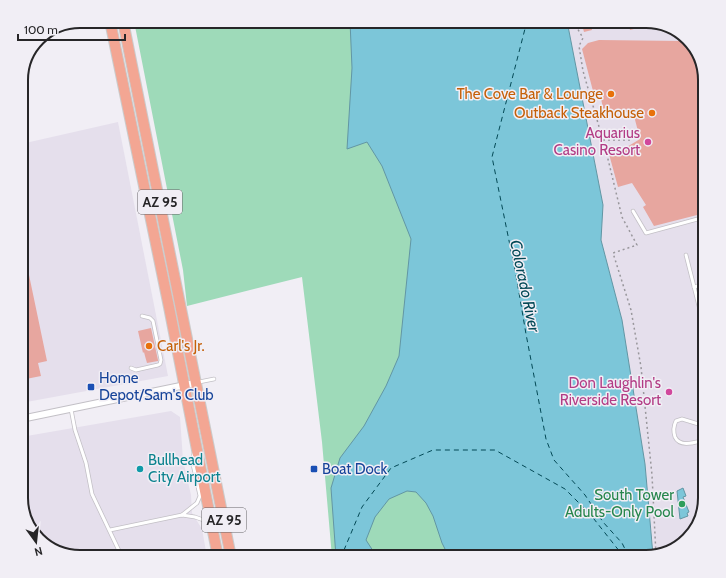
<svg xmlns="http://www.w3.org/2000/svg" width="726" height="578" font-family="Cabin,sans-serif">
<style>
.built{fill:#e5dfec}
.green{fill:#9edab9}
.water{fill:#7cc6d9;stroke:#6296a4}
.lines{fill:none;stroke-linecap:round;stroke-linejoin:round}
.ferry{stroke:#034956;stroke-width:1;stroke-dasharray:5 4;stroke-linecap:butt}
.building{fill:#e7a69f}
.service-casing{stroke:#c3c0c6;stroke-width:4.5}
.minor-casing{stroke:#c3c0c6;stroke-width:8}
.trunk-casing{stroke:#cbcbcb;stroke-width:12}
.path{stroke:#99979c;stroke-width:1.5;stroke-dasharray:2 3;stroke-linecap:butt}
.service{stroke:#fff;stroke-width:3}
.minor{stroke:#fff;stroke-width:6}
.trunk{stroke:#f3a693;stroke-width:10}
.food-dot{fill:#e8710a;stroke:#f1eef5;stroke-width:1.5}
.hotel-dot{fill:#d1479c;stroke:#f1eef5;stroke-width:1.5}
.transit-dot{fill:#1a4fb4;stroke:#f1eef5;stroke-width:1.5}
.culture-dot{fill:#0f9aa8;stroke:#f1eef5;stroke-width:1.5}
.leisure-dot{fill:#2e9e5b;stroke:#f1eef5;stroke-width:1.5}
.labels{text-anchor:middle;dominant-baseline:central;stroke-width:3;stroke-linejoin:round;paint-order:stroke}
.shield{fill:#f1eef5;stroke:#646266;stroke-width:1}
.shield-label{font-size:14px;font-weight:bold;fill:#272628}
.food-label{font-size:15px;fill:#c56008;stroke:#f1eef5;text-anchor:end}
.hotel-label{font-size:15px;fill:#b23c85;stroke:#f1eef5;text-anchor:end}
.transit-label{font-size:15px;fill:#164399;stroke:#f1eef5;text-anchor:start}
.culture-label{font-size:15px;fill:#0d838f;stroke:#f1eef5;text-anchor:start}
.leisure-label{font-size:15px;fill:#27864d;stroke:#f1eef5;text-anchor:end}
.water-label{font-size:16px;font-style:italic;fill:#034956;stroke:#f1eef5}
.rim{fill:none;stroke:#272628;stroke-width:2}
</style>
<rect width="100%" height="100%" fill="#f1eef5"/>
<g class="built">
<path d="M567,21H646L685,36L699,54L705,80V498L690,537L672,551L654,555L645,464L622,320L601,240L603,205Z"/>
<path d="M118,122L168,376L21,403V144Z"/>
<path d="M171,411L180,417L183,460L191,495L192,513L202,529L207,557H80L41,542L21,501V437Z"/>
</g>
<path class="green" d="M134,21H379L487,557H332L322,442L302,277L187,306L183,270Z"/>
<g class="water">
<path d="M350,21H567L603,205L601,240L622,320L645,464L653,555L646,557H449L442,543L433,516L426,503L416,492L407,491L389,499L375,517L366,540L377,557H336L331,488L340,458L364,426L386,386L399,356L411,239L382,166L367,142L347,149L352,68Z"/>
<path d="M683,488L686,496L683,497L689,512L687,513L688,516L680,519L677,491Z"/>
</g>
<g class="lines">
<g class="ferry">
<path d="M527,21L492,157L516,275L526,334L546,439L554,460L585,495L603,522L622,543L629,557"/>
<path d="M350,557L344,550L362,507L391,468L433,450H495L565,489L590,514L624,557"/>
</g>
</g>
<g class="building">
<path d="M581,21H590L592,30L584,32Z"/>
<path d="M628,21H646L653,24L630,30Z"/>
<path d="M687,38L699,54L705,80V213L654,226L643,207L646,205L632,183L618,187L609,154L622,150L640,139L633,112H604L599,90L593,91L582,49L588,43L599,40L682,41Z"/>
<path d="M21,251H24L47,361L38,363L41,376L21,380Z"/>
<path d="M151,328L158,360V361L147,363L145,356L144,352L143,353L138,331Z"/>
<path d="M692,532L690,537L682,543V534Z"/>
</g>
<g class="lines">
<defs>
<g id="service">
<path d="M633,211L646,233L705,217"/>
<path d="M686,255L705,330"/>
<path d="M694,287L705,284"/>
<path d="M131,368L136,370L158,365L160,364L161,360L153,321L150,318L142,316"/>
<path d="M199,382L214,379"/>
<path d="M71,409L75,430L86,463L92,494L122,557"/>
<path d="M705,440C696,442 680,448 675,437C673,431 673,427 676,421L682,419L705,426"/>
<path d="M182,515L197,503L200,496L192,460L194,454"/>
<path d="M110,530L182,515L195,517L209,522"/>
</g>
<path id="minor" d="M21,419L195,383"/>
<g id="trunk">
<path d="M110,21L169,307L218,557"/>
<path d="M123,21C159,200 195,378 231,557"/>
</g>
</defs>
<use href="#service" class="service-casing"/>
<use href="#minor" class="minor-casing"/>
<use href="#trunk" class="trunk-casing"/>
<g class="path">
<path d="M573,21L583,38L579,46L583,71L606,151L622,217L637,245L613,253L631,310L641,367L652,475L656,555"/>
<path d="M603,140H633"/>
<path d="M301,555L327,552"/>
</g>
<use href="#service" class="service"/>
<use href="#minor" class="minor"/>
<use href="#trunk" class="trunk"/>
</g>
<g class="food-dot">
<circle cx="611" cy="94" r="4"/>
<circle cx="652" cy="113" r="4"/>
<circle cx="149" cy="346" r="4"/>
</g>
<g class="hotel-dot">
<circle cx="648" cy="142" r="4"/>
<circle cx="669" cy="392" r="4"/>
</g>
<g class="transit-dot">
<rect x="87" y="383" width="8" height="8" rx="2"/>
<rect x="310" y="465" width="8" height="8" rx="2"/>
</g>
<circle class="culture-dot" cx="140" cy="469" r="4"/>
<circle class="leisure-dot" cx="682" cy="504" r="4"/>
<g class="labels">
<g class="shield">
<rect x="138" y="190" width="44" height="24" rx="3"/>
<rect x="202" y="508" width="44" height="24" rx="3"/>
</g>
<g class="shield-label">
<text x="160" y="202">AZ 95</text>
<text x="224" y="520">AZ 95</text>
</g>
<g class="food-label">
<text x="603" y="94">The Cove Bar &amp; Lounge</text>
<text x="644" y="113">Outback Steakhouse</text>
<text x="157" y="346" text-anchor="start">Carl's Jr.</text>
</g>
<g class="hotel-label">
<text x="640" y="133">Aquarius<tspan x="640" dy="17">Casino Resort</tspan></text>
<text x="661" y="383">Don Laughlin's<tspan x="661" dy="17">Riverside Resort</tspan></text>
</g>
<g class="transit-label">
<text x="99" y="378">Home<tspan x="99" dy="17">Depot/Sam's Club</tspan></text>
<text x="322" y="469">Boat Dock</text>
</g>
<g class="culture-label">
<text x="148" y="460">Bullhead<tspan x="148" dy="17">City Airport</tspan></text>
</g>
<g class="leisure-label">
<text x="674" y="495">South Tower<tspan x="674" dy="17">Adults-Only Pool</tspan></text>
</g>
<g class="water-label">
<text transform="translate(525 286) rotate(78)">Colorado River</text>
</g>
</g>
<path d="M0 0H726V578H0ZM80 28H646A52 52 0 0 1 698 80V498A52 52 0 0 1 646 550H80A52 52 0 0 1 28 498V80A52 52 0 0 1 80 28Z" fill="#f1eef5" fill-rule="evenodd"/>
<path class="rim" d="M80 28H646A52 52 0 0 1 698 80V498A52 52 0 0 1 646 550H80A52 52 0 0 1 28 498V80A52 52 0 0 1 80 28Z"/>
<g transform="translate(36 542) rotate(165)" stroke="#f1eef5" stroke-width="3" paint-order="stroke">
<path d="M0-3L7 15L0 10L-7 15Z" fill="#272628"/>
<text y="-6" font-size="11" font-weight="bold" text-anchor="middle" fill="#272628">N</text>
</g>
<path d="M18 34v6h107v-6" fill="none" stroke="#272628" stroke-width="2"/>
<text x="24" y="34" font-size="12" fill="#272628" stroke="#f1eef5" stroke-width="3" paint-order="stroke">100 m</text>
</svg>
